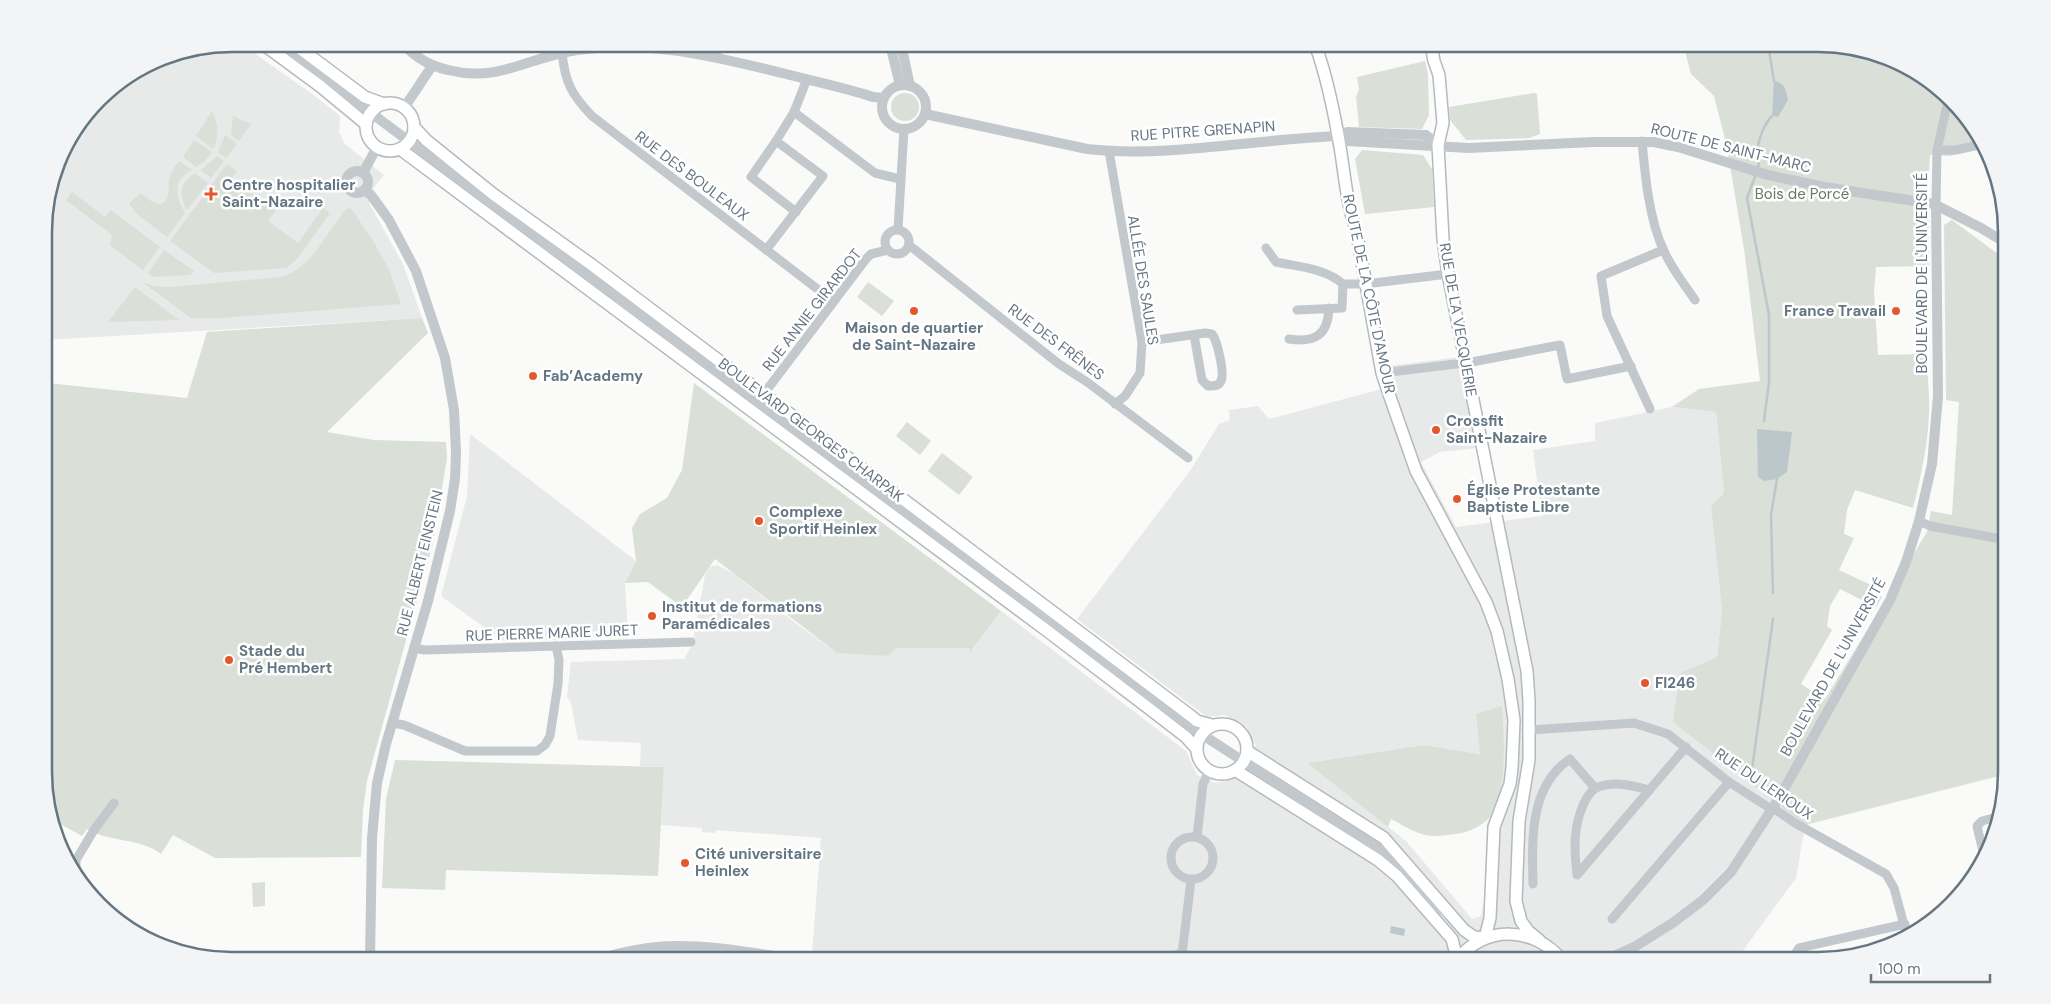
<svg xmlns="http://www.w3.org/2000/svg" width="2051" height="1004" font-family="'DM Sans',sans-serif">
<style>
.built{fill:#e8e9e9;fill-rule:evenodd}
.green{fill:#dadfd7}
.water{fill:#bbc7cb}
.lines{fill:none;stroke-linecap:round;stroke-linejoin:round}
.stream{stroke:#bbc7cb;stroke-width:2.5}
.secondary-casing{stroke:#b3babf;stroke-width:14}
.minor{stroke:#c3c8cc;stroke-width:9}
.tertiary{stroke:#c3c8cc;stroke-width:10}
.secondary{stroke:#fff;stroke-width:11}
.poi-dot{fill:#e4572e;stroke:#fff;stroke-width:2}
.labels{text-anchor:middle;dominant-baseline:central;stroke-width:5;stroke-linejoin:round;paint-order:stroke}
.street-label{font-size:15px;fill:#657683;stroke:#fff}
.poi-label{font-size:15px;font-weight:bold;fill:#657683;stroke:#fff;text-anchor:start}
.park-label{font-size:15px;fill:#687a64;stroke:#fff}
.rim{fill:none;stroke:#657683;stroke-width:2.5}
</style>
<rect width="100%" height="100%" fill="#fafaf8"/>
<g class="built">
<path d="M232,44H241L311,93L340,116L339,132L345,144L384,175L375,186L369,203L403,264L422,318L44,340V220L63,149L108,91L160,58Z"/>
<path d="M1460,357L1478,448L1440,452L1421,462L1456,527L1542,516L1533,450L1595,441V423L1672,407L1716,412L1724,493L1711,506L1722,611L1717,657L1680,673L1805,825L1796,878L1736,960H883V957L812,953L821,838L716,830L715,833L702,832V828L661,825L664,767L640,766L641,743L578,740L571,703L567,697L571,662L684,659L692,645L705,575L710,567L717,565L734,574L798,625L837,653L884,656L895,648H970L971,651L1001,611L1186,751L1197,775L1215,783L1237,779L1256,745L1250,737L1247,727L1225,715L1207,717L1077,619L1190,471L1219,424L1230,420L1229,410L1258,406L1269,419L1382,389L1379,367ZM1502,706L1503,757L1500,796L1487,824L1484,903L1481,916L1472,919L1406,841L1307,763L1424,745L1481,754Z"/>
<path d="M470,434L636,561L625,583L628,635L506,643L441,596L467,496Z"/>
<path d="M659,956L723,960H660Z"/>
</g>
<g class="green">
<path d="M1683,44H1819L1902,63L1968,118L1985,146L1950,156L1930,155L1928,187L1923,211L1929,221V266L1876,267L1874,292L1878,355L1926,354C1927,373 1930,393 1929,412C1928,445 1921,476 1913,508L1855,490L1847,510L1844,534L1854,538L1839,570L1871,585L1868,592L1882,597L1876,607L1840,589L1830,606L1827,626L1832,630L1801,684L1825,699L1927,532L1931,511L1952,515L1959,402L1946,400L1944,225L1952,220L2006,260L2007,774L1805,825L1673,722L1680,673L1717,657L1722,611L1711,506L1724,493L1716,412L1672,407L1699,389L1760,381L1745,256L1727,147L1714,96L1691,74Z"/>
<path d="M1425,61L1428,74L1429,115L1422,129L1359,127L1356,97L1359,90L1357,77Z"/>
<circle cx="905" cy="107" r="14"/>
<path d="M1534,93L1537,94L1540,134L1530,138L1466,140L1450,120L1449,107Z"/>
<path d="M212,111C218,125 220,135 213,149L196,136Z"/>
<path d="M233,116L251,124L239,141L231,135Z"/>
<path d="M225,135L237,144L226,158L218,152Z"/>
<path d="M194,140L212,152L205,161L196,167L183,157Z"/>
<path d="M1362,150L1423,155L1432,169L1434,207L1365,214L1355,159Z"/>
<path d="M217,156L224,161L211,178L201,170Z"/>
<path d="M179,161L192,170C172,179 176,197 185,213L167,237L137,214L129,203L141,193C148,200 164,212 168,195C170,189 168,184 169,179C171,172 175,166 179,161Z"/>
<path d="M227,164L237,171L231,179L276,210L268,221L298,243L323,208L330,213L297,259L287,268L214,273L170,241Z"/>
<path d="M195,174L208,183L187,210C178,195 180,182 195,174Z"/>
<path d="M72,192L105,217L111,210L160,247L143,270L110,245L112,236L110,233L66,200Z"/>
<path d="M350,207L373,241L389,269L401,304L221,318H191L142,282L153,286L169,287L282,277C311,268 327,233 345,210Z"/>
<path d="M164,250L194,271L190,275L153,277L148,273Z"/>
<path d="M868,282L894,301L882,316L857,297Z"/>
<path d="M135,287L179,320L108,322Z"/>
<path d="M422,318L428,333L327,432L374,440L446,442L447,458L433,543L367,781L363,810L361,857L215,858L173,835L161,854C139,837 110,843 87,829L82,836L51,819L45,797V669L51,626L45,624V396L48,383L187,398L207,332Z"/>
<path d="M694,383L1001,611L970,652V648H896L890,654L884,656L837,653L715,559L682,607L648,582L625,583L636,561L632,528L640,514L667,498L682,470Z"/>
<path d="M907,422L931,441L920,455L896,436Z"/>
<path d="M942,453L973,477L959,495L928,471Z"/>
<path d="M1502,706C1504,734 1508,795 1489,818C1482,826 1467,833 1456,834C1445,835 1433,838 1422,834C1411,831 1401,824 1391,819L1388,827L1307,763L1424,745L1480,754L1476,714Z"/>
<path d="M395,760L664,767L658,876L446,870L445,890L382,888L386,799Z"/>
<path d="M265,882V906L253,907L252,883Z"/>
</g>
<g class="water">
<path d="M1774,81C1785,83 1786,90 1788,100L1778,117L1772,116Z"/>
<path d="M1757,429L1792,432L1787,472L1777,479L1764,481L1758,477Z"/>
<path d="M1391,926L1405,929L1404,936L1390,933Z"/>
<path d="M1512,954L1531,960H1487L1497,956Z"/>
</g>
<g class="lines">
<g class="stream">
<path d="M1768,44L1774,81"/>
<path d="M1758,168C1760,161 1757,156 1758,149C1758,139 1765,123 1772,116"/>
<path d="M1756,174L1747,198L1769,315V382L1764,421"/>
<path d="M1773,593L1771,515L1777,479"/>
<path d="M1752,769L1773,619"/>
</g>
<defs>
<g id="secondary">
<path d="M263,44L320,86L366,124"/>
<path d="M294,44L365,97L384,104"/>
<path d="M1431,44L1434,61L1439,75L1443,123L1438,145L1443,239L1448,274L1527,671L1529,701V760L1519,821L1516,901L1521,921L1528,931L1540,941"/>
<circle cx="390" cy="127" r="24"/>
<path d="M414,127L426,140L493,194L592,265L1191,716L1197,721L1212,725"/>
<path d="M400,149L1046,630L1151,710L1186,737L1196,748"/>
<circle cx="1222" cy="749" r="25"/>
<path d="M1247,751L1384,838L1464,930L1474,937L1485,938L1490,918L1494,827L1510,784L1512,768L1514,720L1508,679L1497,631L1486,602L1416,471L1390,397L1382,373L1356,229C1347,204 1345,179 1341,153C1335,116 1328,79 1315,44"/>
<path d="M1235,770L1378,860L1397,876L1452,939L1455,951L1454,960"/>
<path d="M1457,960C1484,925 1534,926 1562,960"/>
</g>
</defs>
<use href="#secondary" class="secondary-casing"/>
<g class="minor">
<path d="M562,53C565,83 572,95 592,116L833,301"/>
<path d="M717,57V44"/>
<path d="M807,79L794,112L875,173L900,179"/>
<path d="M776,141L751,177L796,212"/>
<path d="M1642,141C1645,175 1649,220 1664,251C1672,269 1684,284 1695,300"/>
<path d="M1937,150H1956L1983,144"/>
<path d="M1109,151L1142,342L1140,373L1125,396L1115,404"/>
<path d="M1936,205L1937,150L1948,101"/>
<path d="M898,229L904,129"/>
<circle cx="897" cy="242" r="12"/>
<path d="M909,245L1059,364L1087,382L1188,458"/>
<path d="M1266,248L1276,262C1299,267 1325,268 1343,284H1365L1448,274"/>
<path d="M766,250L823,176L776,141L794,112"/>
<path d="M1297,310L1342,308L1343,284"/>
<path d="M1289,339C1315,343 1328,335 1329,308"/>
<path d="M1142,342L1205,333L1212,334C1217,340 1225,373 1221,381C1219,386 1214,386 1208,386L1202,380L1194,335"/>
<path d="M1382,373L1472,362L1560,345L1567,379L1631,366"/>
<path d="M763,395L866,259L871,254L888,250"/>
<path d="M1650,409L1607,316L1601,276L1663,250"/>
<path d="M1919,521L1930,526L2007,540"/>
<path d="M414,648L424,650L691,642"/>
<path d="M392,723L404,725L465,751H537L545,745L550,736L558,684L559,660L556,646"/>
<path d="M1530,730L1634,723L1668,734L1729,782L1768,807L1776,810L1795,823L1886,874L1894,888L1907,936"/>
<path d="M1650,790C1633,786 1614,780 1596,788C1591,790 1587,797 1584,803C1573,827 1574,849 1577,875L1686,747"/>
<circle cx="1192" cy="858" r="21"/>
<path d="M1197,837L1203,784L1209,771"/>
<path d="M1985,860L1977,826L1982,821L1997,817"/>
<path d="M76,874V860L94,830L114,803"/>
<path d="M1533,884C1532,841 1529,786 1570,759L1595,788"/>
<path d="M1612,919L1729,782"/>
<path d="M1182,954L1191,880"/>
<path d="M1791,960L1799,948L1905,924"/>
</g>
<g class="tertiary">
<path d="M279,44L1192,728L1385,853L1406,874L1429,901L1446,912"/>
<path d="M403,44C415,57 430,66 448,70C499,83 528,57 577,50C650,40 712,56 782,73C812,81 843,87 873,97L884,98"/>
<path d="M890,44L900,85"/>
<path d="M901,44L910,86"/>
<circle cx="904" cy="107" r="22"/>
<path d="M404,108L432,66"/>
<path d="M925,114L1087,149C1171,158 1254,139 1338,136L1347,132L1426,135L1438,145"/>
<path d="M1338,136L1347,141L1469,148L1594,142H1654L1678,147L1768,175L1824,187L1934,204L1981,228L2006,243"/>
<circle cx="357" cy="182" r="11"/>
<path d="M363,173L377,147"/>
<path d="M364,190L371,195L389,220L416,271L445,358L454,410L456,453L455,479L450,511L428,601L386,744L377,783L372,838L370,960"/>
<path d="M594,960C619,953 647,946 673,946C716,945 761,955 804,960"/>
<path d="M1020,960L1106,958L1154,960"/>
<path d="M1172,960C1177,952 1186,952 1191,960"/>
<path d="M1605,960L1636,946L1674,922L1703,900L1731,872L1779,798L1890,600L1906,562L1919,521L1932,464L1938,396L1936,205"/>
</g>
<use href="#secondary" class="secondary"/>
</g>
<g class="poi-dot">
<path d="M208.5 186.5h5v5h5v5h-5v5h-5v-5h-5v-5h5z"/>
<circle cx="914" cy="311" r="5"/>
<circle cx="1896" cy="311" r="5"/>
<circle cx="533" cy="376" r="5"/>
<circle cx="1436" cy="430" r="5"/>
<circle cx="1457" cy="499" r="5"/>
<circle cx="759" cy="521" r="5"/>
<circle cx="652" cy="616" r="5"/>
<circle cx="229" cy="660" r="5"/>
<circle cx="1645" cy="683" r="5"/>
<circle cx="685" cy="863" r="5"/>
</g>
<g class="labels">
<g class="street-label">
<text transform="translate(1203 131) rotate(-4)">RUE PITRE GRENAPIN</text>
<text transform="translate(1731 148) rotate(14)">ROUTE DE SAINT-MARC</text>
<text transform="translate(692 176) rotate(37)">RUE DES BOULEAUX</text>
<text transform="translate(1922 273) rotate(-90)">BOULEVARD DE L'UNIVERSITÉ</text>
<text transform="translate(1143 280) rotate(81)">ALLÉE DES SAULES</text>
<text transform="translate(1369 294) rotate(78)">ROUTE DE LA CÔTE D'AMOUR</text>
<text transform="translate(812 310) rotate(-52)">RUE ANNIE GIRARDOT</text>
<text transform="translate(1458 320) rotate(80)">RUE DE LA VECQUERIE</text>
<text transform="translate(1056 342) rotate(37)">RUE DES FRÊNES</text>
<text transform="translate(811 430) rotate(37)">BOULEVARD GEORGES CHARPAK</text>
<text transform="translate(420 563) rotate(-76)">RUE ALBERT EINSTEIN</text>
<text transform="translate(552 633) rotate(-2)">RUE PIERRE MARIE JURET</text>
<text transform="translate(1833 667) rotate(-61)">BOULEVARD DE L'UNIVERSITÉ</text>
<text transform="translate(1764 784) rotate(34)">RUE DU LERIOUX</text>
</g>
<g class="poi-label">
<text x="222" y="185">Centre hospitalier<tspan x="222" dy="17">Saint-Nazaire</tspan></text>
<text x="1886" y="311" text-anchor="end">France Travail</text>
<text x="914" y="328" text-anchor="middle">Maison de quartier<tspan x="914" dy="17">de Saint-Nazaire</tspan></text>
<text x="543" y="376">Fab’Academy</text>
<text x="1446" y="421">Crossfit<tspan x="1446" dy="17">Saint-Nazaire</tspan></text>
<text x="1467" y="490">Église Protestante<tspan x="1467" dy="17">Baptiste Libre</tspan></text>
<text x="769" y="512">Complexe<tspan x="769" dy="17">Sportif Heinlex</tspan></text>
<text x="662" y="607">Institut de formations<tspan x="662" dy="17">Paramédicales</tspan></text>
<text x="239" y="651">Stade du<tspan x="239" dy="17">Pré Hembert</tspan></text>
<text x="1655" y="683">Fl246</text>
<text x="695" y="854">Cité universitaire<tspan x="695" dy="17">Heinlex</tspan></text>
</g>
<g class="park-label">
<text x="1802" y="194">Bois de Porcé</text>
</g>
</g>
<path d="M0 0H2051V1004H0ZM232 52H1818A180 180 0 0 1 1998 232V772A180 180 0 0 1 1818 952H232A180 180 0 0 1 52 772V232A180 180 0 0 1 232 52Z" fill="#f3f4f5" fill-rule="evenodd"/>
<path class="rim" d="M232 52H1818A180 180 0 0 1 1998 232V772A180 180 0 0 1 1818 952H232A180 180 0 0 1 52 772V232A180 180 0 0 1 232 52Z"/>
<path d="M1871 974v8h119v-8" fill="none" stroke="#657683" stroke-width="2.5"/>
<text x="1878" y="974" font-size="15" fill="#657683" stroke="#ffffff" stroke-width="4" paint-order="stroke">100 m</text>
</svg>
